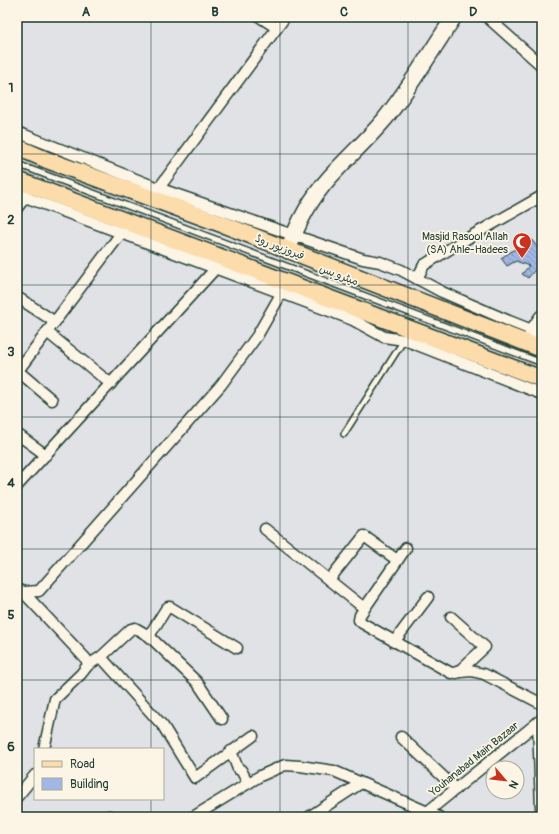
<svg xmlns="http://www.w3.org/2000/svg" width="559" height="834" font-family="Pangolin,'Playpen Sans Arabic',sans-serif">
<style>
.building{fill:url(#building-back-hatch);stroke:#1f3d34}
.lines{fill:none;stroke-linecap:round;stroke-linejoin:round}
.lane-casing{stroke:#1f3d34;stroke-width:8}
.street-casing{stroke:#1f3d34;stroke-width:13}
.secondary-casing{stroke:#1f3d34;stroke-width:18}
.primary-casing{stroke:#1f3d34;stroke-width:19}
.lane{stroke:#fcf5e5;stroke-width:5}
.street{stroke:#fcf5e5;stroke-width:10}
.secondary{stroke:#fcf5e5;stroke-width:15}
.primary{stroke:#fddcac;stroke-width:16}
.grid{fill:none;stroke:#1f3d34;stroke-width:1;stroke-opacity:0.55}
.labels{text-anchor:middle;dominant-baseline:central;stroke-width:3.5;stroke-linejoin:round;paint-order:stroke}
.poi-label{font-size:11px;fill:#1f3d34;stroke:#fcf5e5;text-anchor:end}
.street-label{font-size:11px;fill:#1f3d34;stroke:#fcf5e5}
.neatline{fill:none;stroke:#1f3d34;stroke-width:1.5}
.grid-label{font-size:13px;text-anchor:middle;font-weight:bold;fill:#1f3d34}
</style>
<defs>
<pattern id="building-back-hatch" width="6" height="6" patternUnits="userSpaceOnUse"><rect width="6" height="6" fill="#a2b7e5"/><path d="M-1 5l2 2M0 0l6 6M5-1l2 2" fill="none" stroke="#8396ba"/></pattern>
</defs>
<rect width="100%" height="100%" fill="#e1e2e5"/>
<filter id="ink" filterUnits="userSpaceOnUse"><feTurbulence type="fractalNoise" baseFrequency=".025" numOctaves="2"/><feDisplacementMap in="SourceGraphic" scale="8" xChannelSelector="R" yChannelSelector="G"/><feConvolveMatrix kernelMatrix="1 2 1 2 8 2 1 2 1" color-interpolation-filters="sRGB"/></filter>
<g filter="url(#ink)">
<path class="building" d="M531,239L542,253V262L528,278L522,274L529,266L516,261L507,266L501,258Z"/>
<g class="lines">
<defs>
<g id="lane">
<path d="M17,164L542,363"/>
<path d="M344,434L404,340"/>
</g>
<g id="street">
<path d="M260,17L277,28"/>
<path d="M487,17L542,66"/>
<path d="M17,132L158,188L293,235L363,259L380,262L401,270L442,292L509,321L542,334"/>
<path d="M156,192L285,17"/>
<path d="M17,194L335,313L353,320L384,337L404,340L415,344L542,394"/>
<path d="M17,208L26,196"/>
<path d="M417,279L424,265L461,242L542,196"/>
<path d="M17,297L55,322"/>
<path d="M47,332L111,384"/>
<path d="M18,371L52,400"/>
<path d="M17,372L122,232L125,227"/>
<path d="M17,434L46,455"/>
<path d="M17,486L216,268"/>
<path d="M265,529L364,608"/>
<path d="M406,548L360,615L359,620L362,623L451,673L471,671L484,674L542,704"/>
<path d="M329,580L364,536L397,560"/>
<path d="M17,589L23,592L39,591L221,385L257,336L285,287"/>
<path d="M23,592L86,659L88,665L81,674L55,699L44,749"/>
<path d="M451,617L485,647L457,673"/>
<path d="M149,636L166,609L168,607H170L237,648"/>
<path d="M394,642L428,597"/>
<path d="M101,657L163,726L195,778L253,736"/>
<path d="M88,665L101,657L131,629L135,628L149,636L197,682L222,719"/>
<path d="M538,722L541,808"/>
<path d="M401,737L456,789"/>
<path d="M231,751L238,769L241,770L248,783"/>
<path d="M17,797L35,775"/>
<path d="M109,816V817"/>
<path d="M193,817L260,776L285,765L300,766L334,771L439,817"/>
<path d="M309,817L361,783"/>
<path d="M421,817L542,719"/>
</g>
<g id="secondary">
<path d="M288,251C297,224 311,198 330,177C347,158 367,140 384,120C410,88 431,51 454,17"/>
<path d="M529,344L534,330L542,318"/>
</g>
<g id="primary">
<path d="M17,147L47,160L227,226L542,349"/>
<path d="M17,180L542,379"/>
</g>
</defs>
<use href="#lane" class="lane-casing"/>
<use href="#street" class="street-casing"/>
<use href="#secondary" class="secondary-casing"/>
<use href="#primary" class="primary-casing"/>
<use href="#lane" class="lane"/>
<use href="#street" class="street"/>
<use href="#secondary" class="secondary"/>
<use href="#primary" class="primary"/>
</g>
</g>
<path class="grid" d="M151,17V749M280,17V817M408,17V817M17,154H542M17,285H542M17,417H542M17,549H542M17,680H542M151,799V817"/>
<defs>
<symbol id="mosque-pin" viewBox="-11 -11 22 30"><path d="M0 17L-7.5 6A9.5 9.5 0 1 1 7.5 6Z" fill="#c8321e" stroke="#fcf5e5"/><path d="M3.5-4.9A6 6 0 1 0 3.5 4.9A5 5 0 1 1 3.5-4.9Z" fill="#fff"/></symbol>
</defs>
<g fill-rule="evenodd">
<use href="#mosque-pin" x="511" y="231" width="22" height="30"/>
</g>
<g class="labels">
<g class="poi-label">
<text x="508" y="236">Masjid Rasool Allah<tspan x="508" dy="13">(SA) Ahle-Hadees</tspan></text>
</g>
<g class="street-label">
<text transform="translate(280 247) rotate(21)">فیروزپور روڈ</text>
<text transform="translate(339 275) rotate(21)">میٹرو بس</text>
<text transform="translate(474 759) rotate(-39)">Youhanabad Main Bazaar</text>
</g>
</g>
<rect width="559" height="834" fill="none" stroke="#fcf5e5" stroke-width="44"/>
<rect x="34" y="748" width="130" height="52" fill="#fcf5e5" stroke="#a4ab9e"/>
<rect x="42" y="761" width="20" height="6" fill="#fddcac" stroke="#a4ab9e"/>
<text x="70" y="768" font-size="12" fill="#1f3d34">Road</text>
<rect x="42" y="778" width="20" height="12" fill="#a2b7e5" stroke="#a4ab9e"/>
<text x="70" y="788" font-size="12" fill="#1f3d34">Building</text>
<g transform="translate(505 780) rotate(118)"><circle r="19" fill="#fcf5e5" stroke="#a4ab9e"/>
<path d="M0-3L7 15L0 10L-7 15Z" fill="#c8321e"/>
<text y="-6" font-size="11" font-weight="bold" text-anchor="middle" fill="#1f3d34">N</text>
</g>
<rect x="22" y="22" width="515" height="790" class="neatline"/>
<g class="grid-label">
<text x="86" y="16">A</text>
<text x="215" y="16">B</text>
<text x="344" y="16">C</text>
<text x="473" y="16">D</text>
<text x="11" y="92">1</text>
<text x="11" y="224">2</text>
<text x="11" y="356">3</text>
<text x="11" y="487">4</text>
<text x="11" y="619">5</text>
<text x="11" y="751">6</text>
</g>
</svg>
